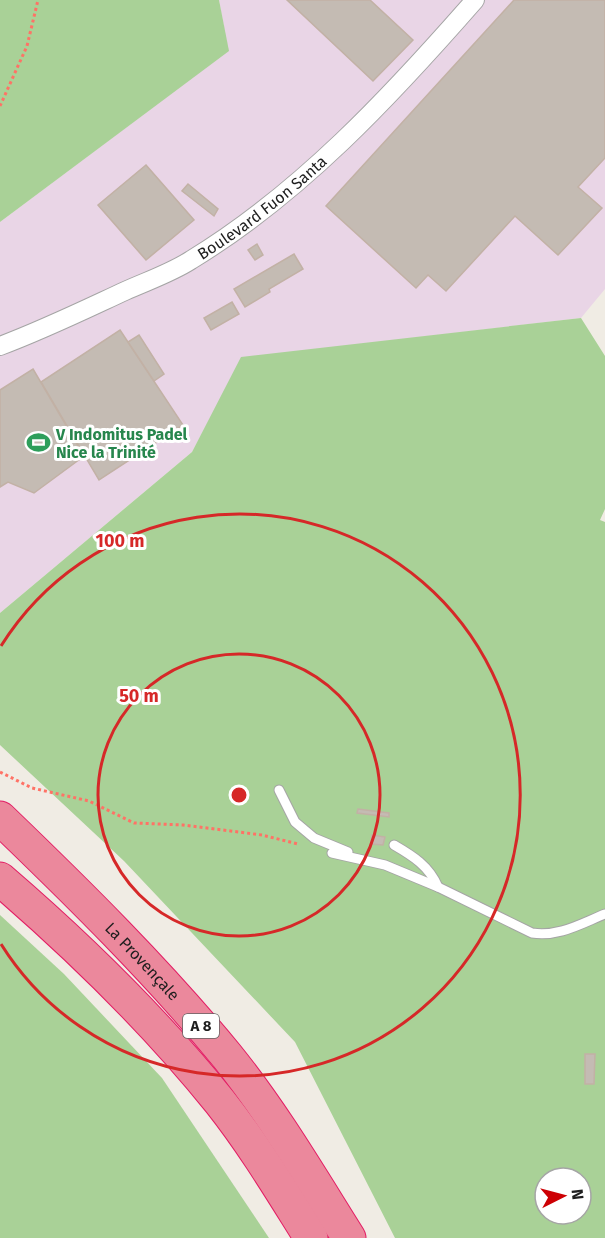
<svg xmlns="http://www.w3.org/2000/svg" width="605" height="1238" font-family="'Fira Sans',sans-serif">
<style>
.industrial{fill:#e9d5e6}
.forest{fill:#a9d197;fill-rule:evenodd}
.building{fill:#c4bbb3;stroke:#c2b1a5;stroke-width:1.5}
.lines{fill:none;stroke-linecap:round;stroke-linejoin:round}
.lane-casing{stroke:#a5a5a5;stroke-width:11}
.street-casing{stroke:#a5a5a5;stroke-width:20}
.highway-casing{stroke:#e31c64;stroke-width:35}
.path{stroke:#ff7266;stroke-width:3;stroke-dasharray:3 3;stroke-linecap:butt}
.lane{stroke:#fff;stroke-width:9}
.street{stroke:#fff;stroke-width:18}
.highway{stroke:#eb889c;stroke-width:33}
.ring{fill:none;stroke:#d62828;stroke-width:3}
.labels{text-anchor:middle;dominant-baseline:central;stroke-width:6;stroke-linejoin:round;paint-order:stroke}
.shield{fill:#fff;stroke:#626262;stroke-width:1.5}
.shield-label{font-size:15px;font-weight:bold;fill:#1e1e1e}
.street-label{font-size:16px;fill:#1e1e1e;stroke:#fff}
.leisure-label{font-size:16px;font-weight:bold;fill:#27864d;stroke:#fff;text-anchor:start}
.centre{fill:#d62828;stroke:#fff;stroke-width:3}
.ring-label{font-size:18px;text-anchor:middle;font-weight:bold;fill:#d62828;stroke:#fff;stroke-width:6;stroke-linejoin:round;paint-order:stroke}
</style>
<rect width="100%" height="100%" fill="#f0ece4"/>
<path class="industrial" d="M219,0H605V289L581,318L242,358L192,452L0,613V222L228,51Z"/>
<g class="forest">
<path d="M0,0H219L229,51L0,222Z"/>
<path d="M581,318L605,356V509L600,520L605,522V1238H395L295,1042L124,861L0,745V613L192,452L241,357ZM545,1178H581V1214H545Z"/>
<path d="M0,915L64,974L162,1078L269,1238H0Z"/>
</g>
<g class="building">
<path d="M287,0H370L413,40L373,81Z"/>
<path d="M514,0H605V158L578,187L602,208L558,255L515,216L446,291L428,275L416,288L326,206Z"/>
<path d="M146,165L194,220L146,260L98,205Z"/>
<path d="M188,184L218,209L214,216L182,191Z"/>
<path d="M257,244L263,255L255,260L248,250Z"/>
<path d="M294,254L303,269L269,289L270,292L245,307L234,289Z"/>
<path d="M232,302L239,314L211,330L204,318Z"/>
<path d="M120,330L183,425L99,480L41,382Z"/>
<path d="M139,335L164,374L154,381L128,342Z"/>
<path d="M33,369L84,456L34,493L8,482L0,487V390Z"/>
<path d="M358,809L389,813V817L357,813Z"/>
<path d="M372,835L385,837L383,845L371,844Z"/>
<path d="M585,1054H595L594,1084H585Z"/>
</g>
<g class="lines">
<defs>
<g id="lane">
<path d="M279,790L295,822L314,838L348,852"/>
<path d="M394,845C413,856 429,866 438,887"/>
<path d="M332,853L385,865L438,887L532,933C559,937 580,924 605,914"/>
</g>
<g id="street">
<path id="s1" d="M0,346C43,330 84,310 125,291C147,281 171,273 191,260C301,193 391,96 475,0"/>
</g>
<g id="highway">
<path id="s2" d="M0,818C79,894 157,971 227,1056C273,1113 310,1176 349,1238"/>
<path d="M0,879C79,947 154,1020 220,1102C254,1145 282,1192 311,1238"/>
</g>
</defs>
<use href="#lane" class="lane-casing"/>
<use href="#street" class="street-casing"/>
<use href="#highway" class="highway-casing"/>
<g class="path">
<path d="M0,106L27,46L38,0"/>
<path d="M0,772L32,788L89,801L134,823L183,825L262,835L298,844"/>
</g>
<use href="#lane" class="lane"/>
<use href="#street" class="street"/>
<use href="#highway" class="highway"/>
</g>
<g class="ring">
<circle cx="239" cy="795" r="141"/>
<path d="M1 646A281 281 0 1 1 1 944"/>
</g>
<defs>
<symbol id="stadium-bare" viewBox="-9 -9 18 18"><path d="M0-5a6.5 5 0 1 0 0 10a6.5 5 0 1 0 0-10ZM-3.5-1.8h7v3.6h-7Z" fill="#2e9e5b" stroke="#fff" stroke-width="2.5" paint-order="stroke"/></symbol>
</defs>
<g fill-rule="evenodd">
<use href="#stadium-bare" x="22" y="426" width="33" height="33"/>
</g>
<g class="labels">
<rect class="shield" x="183" y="1014" width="36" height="24" rx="4.5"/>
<g class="shield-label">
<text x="201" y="1026">A 8</text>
</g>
<g class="street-label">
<text stroke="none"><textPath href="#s1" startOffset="298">Boulevard Fuon Santa</textPath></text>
<text stroke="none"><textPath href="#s2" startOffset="202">La Provençale</textPath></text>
</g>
<g class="leisure-label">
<text x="56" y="434">V Indomitus Padel<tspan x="56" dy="18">Nice la Trinité</tspan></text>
</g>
</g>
<circle cx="239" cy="795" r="9" class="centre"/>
<g class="ring-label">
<text x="120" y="547">100 m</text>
<text x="139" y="702">50 m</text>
</g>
<g transform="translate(563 1196) rotate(84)"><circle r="28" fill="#ffffff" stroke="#a5a5a5" stroke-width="1.5"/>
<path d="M0-4.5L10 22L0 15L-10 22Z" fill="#cd0004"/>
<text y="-9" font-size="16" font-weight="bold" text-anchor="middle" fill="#1e1e1e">N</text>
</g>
</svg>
